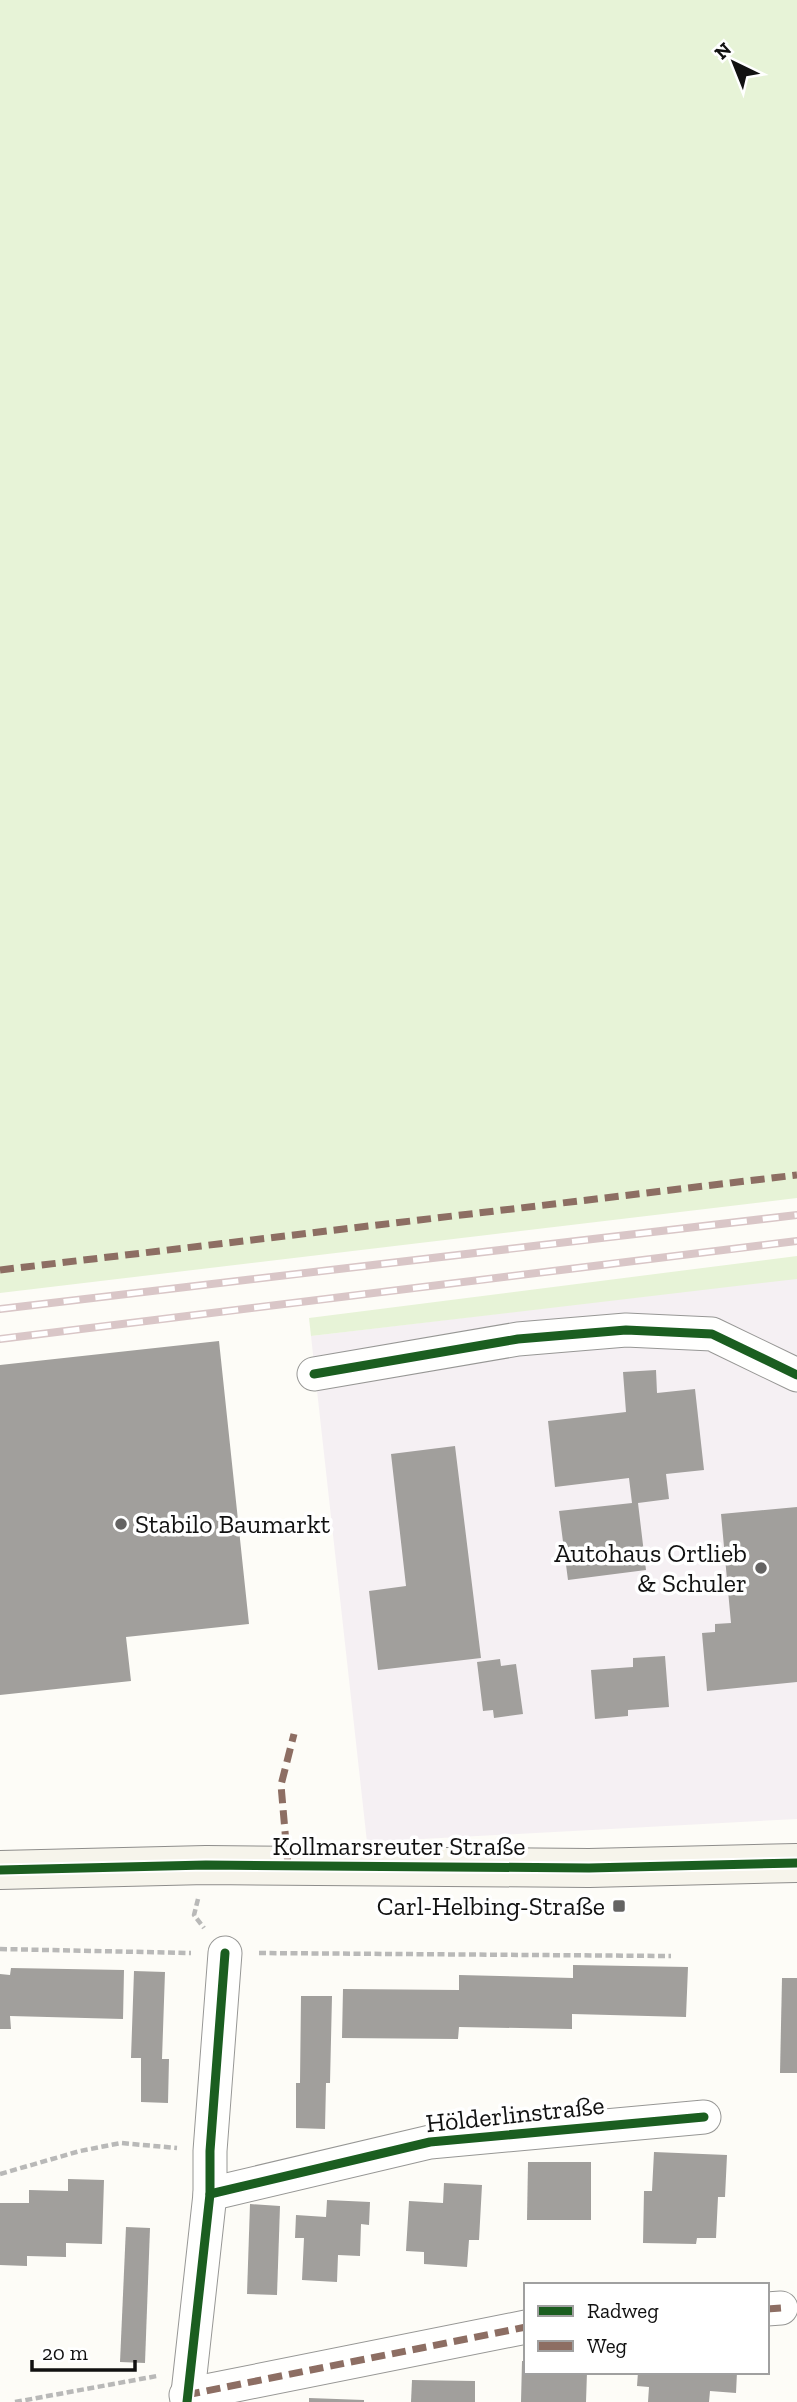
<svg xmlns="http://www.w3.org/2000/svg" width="797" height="2402" font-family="'Zilla Slab',serif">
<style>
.industrial{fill:#f5f0f3}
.green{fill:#e7f3d7}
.building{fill:#a19f9c}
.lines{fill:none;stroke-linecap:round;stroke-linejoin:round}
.street-casing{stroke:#979795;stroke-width:35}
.secondary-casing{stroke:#8e8d8b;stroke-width:40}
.path{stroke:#b9b9b8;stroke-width:4.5;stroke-dasharray:7 3.5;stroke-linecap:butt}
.street{stroke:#fffffe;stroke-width:33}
.secondary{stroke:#f6f4eb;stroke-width:38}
.rail-casing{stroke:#d9c6c7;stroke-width:8}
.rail{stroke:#fff;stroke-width:5;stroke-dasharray:16;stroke-linecap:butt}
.quiet{stroke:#8d6e63;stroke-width:7;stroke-dasharray:14 7;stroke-linecap:butt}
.cycleway-casing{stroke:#fff;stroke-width:13}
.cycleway{stroke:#1b5e20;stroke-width:9}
.poi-dot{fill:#646362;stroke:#fff;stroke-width:2.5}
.labels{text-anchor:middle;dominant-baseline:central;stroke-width:7;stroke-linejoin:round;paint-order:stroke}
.poi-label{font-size:26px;fill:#111;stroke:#fff;text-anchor:end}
.street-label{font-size:26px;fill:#111;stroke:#fff}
</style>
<rect width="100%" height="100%" fill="#fdfcf7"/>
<path class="industrial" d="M797,1278V1819L367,1842L311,1336Z"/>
<g class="green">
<path d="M0,0H797V1198L0,1293Z"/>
<path d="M797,1256V1279L311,1336L309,1318Z"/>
</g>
<g class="building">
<path d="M219,1341L249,1624L126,1637L131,1681L0,1695V1365Z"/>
<path d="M656,1370L657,1393L695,1389L704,1470L666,1474L669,1499L638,1503L646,1570L568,1580L559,1511L632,1503L629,1478L555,1487L548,1421L626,1412L623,1372Z"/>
<path d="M455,1446L481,1658L378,1670L369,1591L406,1586L391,1454Z"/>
<path d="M797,1507V1682L707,1691L702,1633L715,1632V1624L731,1623L721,1514Z"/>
<path d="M665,1656L669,1707L628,1710V1716L595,1719L591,1670L633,1667V1658Z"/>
<path d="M500,1659L501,1666L516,1664L523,1714L494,1718L493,1710L483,1711L477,1662Z"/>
<path d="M573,1965L688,1967L686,2017L572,2014V2029L459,2027L458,2039L342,2038L343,1989L459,1990V1975L573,1978Z"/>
<path d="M11,1968L124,1970L123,2019L10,2016L11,2029H0V1974L10,1975Z"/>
<path d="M134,1971L165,1972L162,2059H169L168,2103L141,2102V2058H131Z"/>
<path d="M782,1978H797V2073H780Z"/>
<path d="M301,1996H332L330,2083H326L325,2129L296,2128V2083H300Z"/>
<path d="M654,2152L727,2155L725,2197H718L716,2238H697L696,2244L643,2243L644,2191H652Z"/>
<path d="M528,2162H591V2220H527Z"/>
<path d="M68,2179L104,2180L102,2244L66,2243V2257L27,2256V2266L0,2265V2203H29V2190L68,2191Z"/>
<path d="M444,2183L482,2185L479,2240H469L467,2267L424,2264V2252L406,2251L409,2201L443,2203Z"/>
<path d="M327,2200L370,2202L369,2225L361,2224L360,2256L338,2255L337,2282L302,2280L304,2238H295L296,2215L326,2217Z"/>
<path d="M250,2204L280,2206L277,2295L247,2294Z"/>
<path d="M126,2227L150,2228L145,2363L120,2362Z"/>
<path d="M522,2361H526V2372H587L586,2402H521Z"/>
<path d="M638,2372H737L736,2393L710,2391L709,2402H648L649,2387L637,2386Z"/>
<path d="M412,2380L475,2381V2402H411Z"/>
<path d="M309,2398L364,2400V2402H309Z"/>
</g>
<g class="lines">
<defs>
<g id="street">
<path d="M314,1374L518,1339L626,1330L712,1334L797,1375"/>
<path d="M210,2194L430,2142L704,2117"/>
<path d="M767,2309L781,2308"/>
<path d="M186,2395L526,2327"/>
<path d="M187,2402L210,2194V2151L225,1953"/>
</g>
<path id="secondary" d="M0,1870L206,1865L589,1868L797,1863"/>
</defs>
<use href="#street" class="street-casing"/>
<use href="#secondary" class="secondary-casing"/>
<g class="path">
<path d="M198,1899L194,1915L204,1928"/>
<path d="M0,1949L191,1953"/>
<path d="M259,1953L671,1956"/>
<path d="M0,2174L80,2151L121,2143L177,2148"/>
<path d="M15,2402L157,2376"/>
</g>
<use href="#street" class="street"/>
<use href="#secondary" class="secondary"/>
<defs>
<g id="rail">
<path d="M0,1309L797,1215"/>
<path d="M0,1339L797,1241"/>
</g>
</defs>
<use href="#rail" class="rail-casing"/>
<use href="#rail" class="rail"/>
<g class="quiet">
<path d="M0,1270L797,1175"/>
<path d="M288,1866L281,1785L294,1734"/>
<path d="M767,2309L781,2308"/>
<path d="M186,2395L526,2327"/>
</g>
<defs>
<g id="cycleway">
<path d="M314,1374L518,1339L626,1330L712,1334L797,1375"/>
<path d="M0,1870L206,1865L589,1868L797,1863"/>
<path d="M210,2194L430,2142L704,2117"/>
<path d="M187,2402L210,2194V2151L225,1953"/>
</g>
</defs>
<use href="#cycleway" class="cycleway-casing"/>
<use href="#cycleway" class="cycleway"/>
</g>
<g class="poi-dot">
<circle cx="121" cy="1524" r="7"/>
<circle cx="761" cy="1568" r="7"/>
<rect x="612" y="1899" width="14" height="14" rx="3.5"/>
</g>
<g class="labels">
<g class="poi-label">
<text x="135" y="1524" text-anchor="start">Stabilo Baumarkt</text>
<text x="747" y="1553">Autohaus Ortlieb<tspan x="747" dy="30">&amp; Schuler</tspan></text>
<text x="605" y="1906">Carl-Helbing-Straße</text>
</g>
<g class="street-label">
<text x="399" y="1846">Kollmarsreuter Straße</text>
<text transform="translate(515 2114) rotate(-6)">Hölderlinstraße</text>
</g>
</g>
<rect x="524" y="2283" width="245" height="91" fill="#ffffff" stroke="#a0a0a0" stroke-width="2"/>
<rect x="538" y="2306" width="35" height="10" fill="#1b5e20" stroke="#a0a0a0" stroke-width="2"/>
<text x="587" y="2318" font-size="21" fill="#111111">Radweg</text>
<rect x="538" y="2341" width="35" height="10" fill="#8d6e63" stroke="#a0a0a0" stroke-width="2"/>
<text x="587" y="2353" font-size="21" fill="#111111">Weg</text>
<g transform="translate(734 63) rotate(317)" stroke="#ffffff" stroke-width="5" paint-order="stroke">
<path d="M0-5L12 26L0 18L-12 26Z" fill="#111111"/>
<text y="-10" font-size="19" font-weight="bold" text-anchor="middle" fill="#111111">N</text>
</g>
<path d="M32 2360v10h103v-10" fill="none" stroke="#111111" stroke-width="3.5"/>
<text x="42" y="2360" font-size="21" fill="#111111" stroke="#ffffff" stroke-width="5" paint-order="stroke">20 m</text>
</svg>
